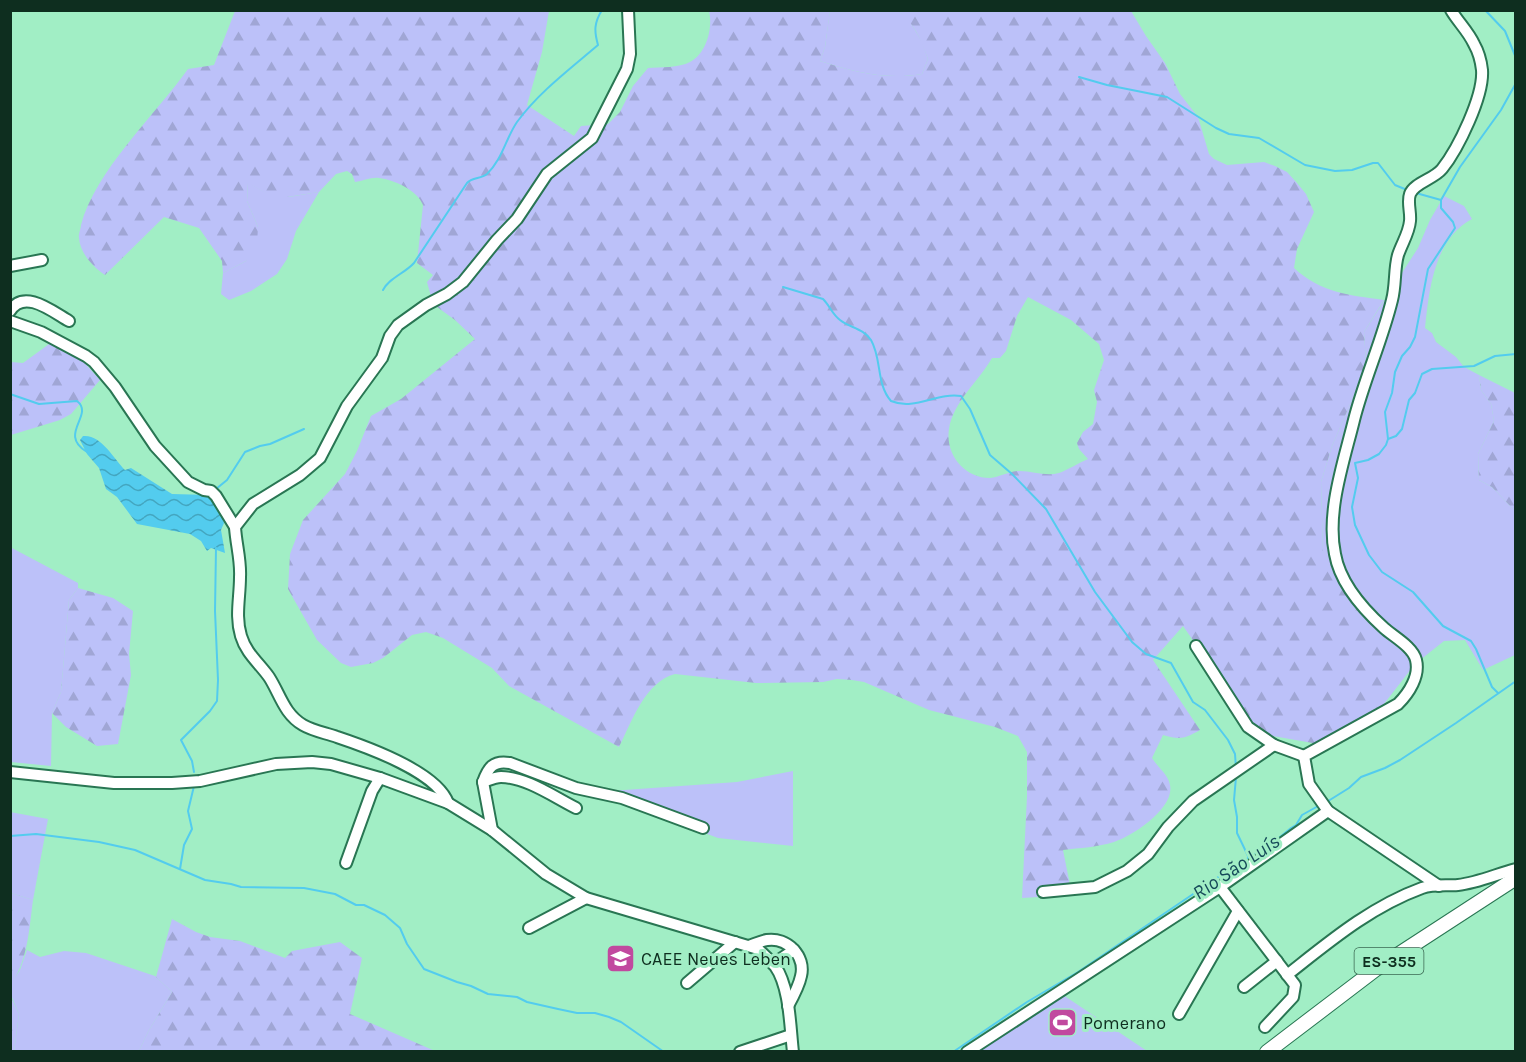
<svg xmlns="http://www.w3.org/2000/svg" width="1526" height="1062" font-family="Karla,sans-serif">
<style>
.grass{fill:#bcc1f9}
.forest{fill:url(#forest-firs);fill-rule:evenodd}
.water{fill:url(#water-waves)}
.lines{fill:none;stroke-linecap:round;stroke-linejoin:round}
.stream{stroke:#53ccee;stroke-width:2}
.minor-casing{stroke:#297653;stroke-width:14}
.major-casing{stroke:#297653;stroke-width:16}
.minor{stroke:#fff;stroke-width:10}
.major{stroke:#fff;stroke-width:14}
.labels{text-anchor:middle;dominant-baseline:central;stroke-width:6;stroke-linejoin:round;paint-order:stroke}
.shield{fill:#a1eec5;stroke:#3a6851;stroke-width:1.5}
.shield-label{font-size:16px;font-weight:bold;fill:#0e2e1f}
.poi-label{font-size:18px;fill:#0e2e1f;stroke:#a1eec5;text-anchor:start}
.water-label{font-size:20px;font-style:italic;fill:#164a59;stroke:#a1eec5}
</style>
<defs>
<pattern id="forest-firs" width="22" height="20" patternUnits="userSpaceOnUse" patternTransform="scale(1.5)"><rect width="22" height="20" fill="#bcc1f9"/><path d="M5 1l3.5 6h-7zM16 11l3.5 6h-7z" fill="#a0a6d5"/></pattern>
<pattern id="water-waves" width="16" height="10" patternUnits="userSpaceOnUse" patternTransform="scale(1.5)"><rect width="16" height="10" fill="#53ccee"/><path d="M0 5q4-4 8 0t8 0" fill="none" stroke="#43a6c0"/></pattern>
</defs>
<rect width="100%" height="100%" fill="#a1eec5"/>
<g class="grass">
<path d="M830,10L898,11L908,18L922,42L928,59L922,74C886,80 854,72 820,61L825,47Z"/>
<path d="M248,182C278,203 285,197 319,192L296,231L287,259L277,274L251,291L229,300L221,294L223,273L246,261L258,227L247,201Z"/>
<path d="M1444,196L1464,206L1472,219C1434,239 1429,290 1425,328L1432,333L1436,342L1456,357L1464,367L1479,375L1481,390L1491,404L1494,421L1478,454L1479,480L1492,487L1515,511V655L1483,670L1465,640L1444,641L1415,664L1361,610L1325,558L1323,552L1321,482L1332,446L1354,395L1366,363L1364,332L1418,248L1430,220Z"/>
<path d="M10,547L78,583V588L69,600L61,692L52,713L51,766L11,762Z"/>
<path d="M793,771V846L718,838L662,817L610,791L737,782Z"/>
<path d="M10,812L48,819L33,900L11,893Z"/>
<path d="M27,950L40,957L64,951L86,953L155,976L172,992L148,1032L139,1051L14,1052L19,1014L11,995L10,985L20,970Z"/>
<path d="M1063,995L1147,1051L977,1052Z"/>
</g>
<g class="forest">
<path d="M235,11H549L542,52L527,105L574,136L581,126L608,124L620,112L633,86L648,68C660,67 679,68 690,62C707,53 713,27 709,11H830L825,47L820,61C854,72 886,80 922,74L928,59C921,40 914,22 898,11H1131L1146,36L1165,63L1180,94L1198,117L1209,154L1214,159L1227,165L1264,162L1275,166L1287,172L1297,183L1306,194L1314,212L1297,249L1294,268C1321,293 1349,295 1384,300L1364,332L1366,363L1354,395L1332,446L1321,482L1323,552L1361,610L1407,643L1415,664L1380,709L1324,745L1261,734L1237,719L1209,663L1183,626L1153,660L1200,730C1184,739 1180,740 1163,735L1152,758C1158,768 1168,774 1170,785C1175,808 1133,836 1114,842C1098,847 1080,848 1063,850L1072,895L1022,898L1027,796V752L1018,736L995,727L929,710L864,682L852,680L837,679L823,682L756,683L675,674C645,682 632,721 619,747L509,686L492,668L443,638L426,632L412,635L383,658L373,663L351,667L341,663L317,640L288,589L290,554L303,520L345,474L357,451L371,416L401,399L475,339L455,320L433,304L427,282L433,275L417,263L423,205C417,190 395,180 379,178C371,177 363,181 355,182L352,174L347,171L336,174L319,192L281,198L271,196L248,183L247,201L258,227L257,244L246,261L223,273L222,261L199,228L164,217L105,275C93,267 80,253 79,238C78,234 81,229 81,225C95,171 156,114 188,69L214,65ZM1028,297L1071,320L1099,344L1104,360L1094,390L1097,402L1093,424L1083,432L1077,443L1079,449L1088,459C1078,463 1068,470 1059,473C1045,477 1031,470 1017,471C1008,472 999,477 990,478C964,478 945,454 949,429C953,402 979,381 992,358H1000L1006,351L1017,316Z"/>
<path d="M56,339L81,359L100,380L71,414L60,420L11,435V362L23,363Z"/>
<path d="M1479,375L1515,393V511L1492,487L1479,480L1478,454L1494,421L1491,404L1481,390Z"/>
<path d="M78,588L113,598L133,611L129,654L131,675L118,744L97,746L66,727L52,713L61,692L69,600Z"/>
<path d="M11,893L33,900C29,930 28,959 11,985Z"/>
<path d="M172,919L196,932L210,937L240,941L285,958L292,951L340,942L362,958L350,1014L435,1051H139L148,1032L172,992L156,977Z"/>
<path d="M10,995L19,1014L14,1051H11Z"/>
</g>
<path class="water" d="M83,436C101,434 114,459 125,470L131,468L172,494L209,495L214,499L222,516L224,523L221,530L225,553L211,548L207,551L201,541L190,534L137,524L117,497L106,489L99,468L87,454L80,440Z"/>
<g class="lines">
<g class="stream">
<path d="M1485,10L1505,31L1516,58"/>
<path d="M1079,77L1107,85L1167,97L1216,128L1229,134L1259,138L1305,165L1335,171L1352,170L1373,163H1378L1395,185L1407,190"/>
<path d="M1416,193L1441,200"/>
<path d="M783,287L823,299C830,306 832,314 840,320C850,328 863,328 871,340C882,359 876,384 891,401C915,411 937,392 961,396L970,409L990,455L1012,474L1046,509L1095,592L1132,642L1146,654L1171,663L1193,702L1205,710L1228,740L1235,754L1236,768"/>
<path d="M383,290C390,277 404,274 414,263L467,183C472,177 481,179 487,174C502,160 506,138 517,122C539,92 570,69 598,45C594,31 594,23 602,10"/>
<path d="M10,394L39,404L77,401C95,415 57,434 87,452"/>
<path d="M1388,439L1396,436L1402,429L1409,400L1415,393L1422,374L1432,369L1474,366L1495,356L1516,354"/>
<path d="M216,489L227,480L245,452L260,446L270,444L304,429"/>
<path d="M1498,693L1492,687L1476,649L1471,641L1443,626L1413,592L1382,572L1369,555L1355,525L1352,507L1358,478L1355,463L1368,460L1379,454L1386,445L1388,439L1385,412L1392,393L1395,372L1402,356L1410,347L1415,337L1428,269L1455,228L1453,222L1441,208V200L1460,167L1501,110L1516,83"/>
<path d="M194,772L192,761L181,740L210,711L217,701L218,680L215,611L216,548"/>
<path d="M1236,777L1234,800L1237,817V833L1249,858"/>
<path d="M1325,803L1349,788L1361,777L1385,768L1400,760L1456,723L1516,681"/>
<path d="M10,836L36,834L99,842L135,850L205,880L231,884L241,887L304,888L335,894L356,905H364L385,915L400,928L407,944L424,969L457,982L471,986L488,994L517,997L527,1002L558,1009L577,1013H595L609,1017L621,1022L664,1052"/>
<path d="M180,869L184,845L192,829L188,811L194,786"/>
<path d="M953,1052L1027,1002L1078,972L1236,865L1269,846L1291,828L1296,825L1302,815L1320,805"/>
</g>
<defs>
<g id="minor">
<path d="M10,266L42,260"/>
<path d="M10,311C24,288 53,312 69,321"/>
<path d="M10,321L41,332L86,356L94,362L115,387L155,446L188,482L204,490L211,491L216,496L235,527"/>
<path d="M1196,646L1248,727L1274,745L1304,756"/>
<path d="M10,772L114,783H172L200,781L276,764L312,762L331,764L380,778L448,803L492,830L546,874L586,898L758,949C764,955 770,960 775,966C790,987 790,1027 793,1052"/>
<path d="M483,782C488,768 493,760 510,763L576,788L622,798L703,828"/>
<path d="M448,803C437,772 367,747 337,737C326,733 313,731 303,725C284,714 280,694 269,677C259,663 246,653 241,636C235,616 240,598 240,577C241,560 236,544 235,527L253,504L300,475L320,458L347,406L382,358L390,336L398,325L426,305L447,294L463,282L497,240L517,219L547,174L592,138L627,69L630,54L628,10"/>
<path d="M492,830L483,782C489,780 495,777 501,777C526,777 554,797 576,808"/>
<path d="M346,863L372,791L380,778"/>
<path d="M1439,886L1328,811L1309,784L1304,756L1398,704C1409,693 1420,676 1416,660C1413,647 1394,637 1384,628C1363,609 1340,583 1335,554C1326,512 1344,461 1354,420C1364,380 1382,341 1392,300C1396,285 1394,269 1398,255C1402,243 1409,233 1410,221C1411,212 1407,202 1410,194C1414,183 1434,179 1442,169C1458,149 1484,96 1482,70C1481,61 1478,51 1474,44C1468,31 1458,22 1451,10"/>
<path d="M1220,887L1295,985L1293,997L1265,1027"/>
<path d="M1043,892L1095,887L1127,871L1148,854L1168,827L1193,801L1274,745"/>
<path d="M529,928L586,898"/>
<path d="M749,946C755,944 761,941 767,940C787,937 806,956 801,976C799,986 793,997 788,1006"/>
<path d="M773,964L794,950"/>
<path d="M1287,975C1329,942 1370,907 1422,888C1433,884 1446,886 1458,885C1477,883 1497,874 1516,869"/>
<path d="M687,983L735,942"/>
<path d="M1244,987L1277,961"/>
<path d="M1179,1014L1238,911"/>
<path d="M740,1052L791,1035"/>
<path d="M967,1052L1220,887L1328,811"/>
</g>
<path id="major" d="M1267,1052L1376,969L1516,878"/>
</defs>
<use href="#minor" class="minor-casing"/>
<use href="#major" class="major-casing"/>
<use href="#minor" class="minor"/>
<use href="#major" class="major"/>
</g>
<defs>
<symbol id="school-square" viewBox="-11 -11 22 22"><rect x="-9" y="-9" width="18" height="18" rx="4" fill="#c1499f" stroke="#a1eec5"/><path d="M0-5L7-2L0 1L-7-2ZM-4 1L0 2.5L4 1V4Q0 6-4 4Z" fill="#fff"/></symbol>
<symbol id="stadium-square" viewBox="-11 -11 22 22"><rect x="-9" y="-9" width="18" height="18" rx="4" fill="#c1499f" stroke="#a1eec5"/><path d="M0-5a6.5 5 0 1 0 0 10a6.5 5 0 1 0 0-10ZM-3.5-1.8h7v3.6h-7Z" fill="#fff"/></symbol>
</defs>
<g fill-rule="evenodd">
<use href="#school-square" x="604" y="942" width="33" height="33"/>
<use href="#stadium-square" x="1046" y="1006" width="33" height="33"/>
</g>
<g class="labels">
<rect class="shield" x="1354.5" y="948" width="69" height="26" rx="4.5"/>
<g class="shield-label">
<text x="1389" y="961">ES-355</text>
</g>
<g class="poi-label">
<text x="641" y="959">CAEE Neues Leben</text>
<text x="1083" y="1023">Pomerano</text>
</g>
<g class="water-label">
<text transform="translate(1236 867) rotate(-34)">Rio São Luís</text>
</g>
</g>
<rect width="1526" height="1062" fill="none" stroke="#0e2e1f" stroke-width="24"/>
</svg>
